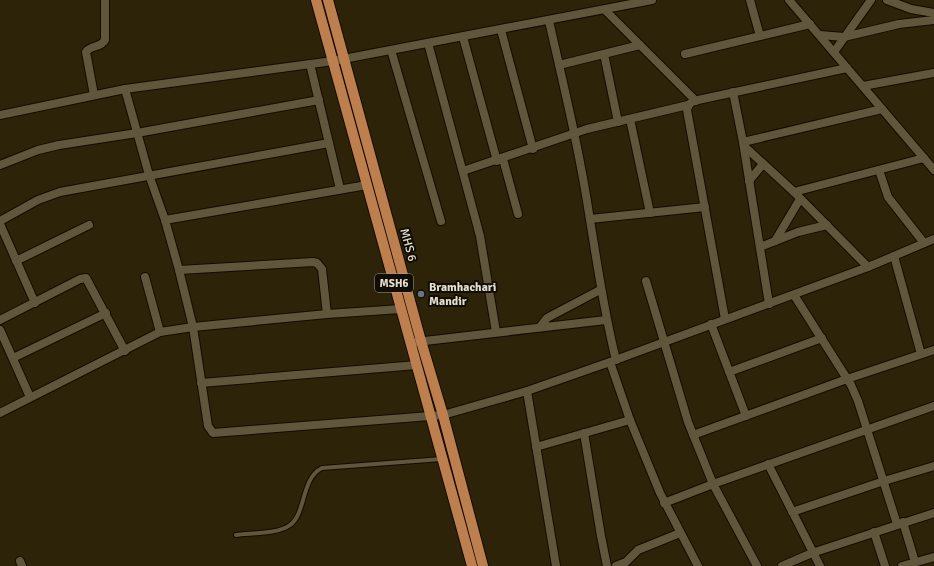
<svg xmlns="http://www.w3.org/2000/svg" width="934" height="566" font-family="Signika,sans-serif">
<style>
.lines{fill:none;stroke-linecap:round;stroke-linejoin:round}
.lane-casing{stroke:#140c00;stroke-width:6}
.street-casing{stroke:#140c00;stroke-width:10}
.primary-casing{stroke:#140c00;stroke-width:12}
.lane{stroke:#5f563b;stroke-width:4}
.street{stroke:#5f563b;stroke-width:8}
.primary{stroke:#be7f4f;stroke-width:10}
.worship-dot{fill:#6b7280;stroke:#110d04;stroke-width:1.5}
.labels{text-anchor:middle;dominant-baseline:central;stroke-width:4;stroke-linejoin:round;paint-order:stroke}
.shield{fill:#110d04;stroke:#a5a093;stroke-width:1}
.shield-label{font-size:11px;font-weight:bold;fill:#e4dfd0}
.street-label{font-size:12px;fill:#e4dfd0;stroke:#110d04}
.poi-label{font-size:12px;font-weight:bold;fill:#e4dfd0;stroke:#110d04;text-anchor:start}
</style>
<rect width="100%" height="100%" fill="#2c2309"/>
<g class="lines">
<defs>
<path id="lane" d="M236,535C250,533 279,534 290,525C306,514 301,478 322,468L442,459"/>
<g id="street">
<path d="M750,0L760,36"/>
<path d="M789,0L934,170"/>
<path d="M887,0L911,9L934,13"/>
<path d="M605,10L696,101"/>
<path d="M549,21C564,87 580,153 590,220C598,268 604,312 616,360"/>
<path d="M501,30L533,149"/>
<path d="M820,35L844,37L899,24L934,20"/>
<path d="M463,37L497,161"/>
<path d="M428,43L480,236L496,332"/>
<path d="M391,50L441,221"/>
<path d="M834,52L871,0"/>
<path d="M604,54L618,122"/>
<path d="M685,54L810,24"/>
<path d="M310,64L340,189"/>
<path d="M559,65L640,45"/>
<path d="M863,86L934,73"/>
<path d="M125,89L149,175L165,220L179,270L193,327L208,426L213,433L443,415L527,391L610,362L868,267L934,239"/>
<path d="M733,92L743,142"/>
<path d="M94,95L86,52C90,45 101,48 105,40V0"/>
<path d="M0,115L125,89L333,61L652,0"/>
<path d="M630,119L650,213"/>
<path d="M744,146L794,192L868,267"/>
<path d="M503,159L518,214"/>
<path d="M0,165L38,150L59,145L137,133L319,100"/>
<path d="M879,170L888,197L924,243"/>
<path d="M463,171L587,129L688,105"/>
<path d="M749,181L763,164"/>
<path d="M794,192L924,158"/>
<path d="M590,219L705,207"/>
<path d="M165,220L367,185"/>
<path d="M0,221L38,200L60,192L329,143"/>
<path d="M0,224L35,303"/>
<path d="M775,241L800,199"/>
<path d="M760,247L798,232L827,225"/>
<path d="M894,256L921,354"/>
<path d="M16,261L89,225"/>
<path d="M179,270L313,262L317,263L322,269L327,314"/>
<path d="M145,277L160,332"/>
<path d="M646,281L688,422L713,484L757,566"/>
<path d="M794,295L851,385L858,401L897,524"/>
<path d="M769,304L743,142L882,109"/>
<path d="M725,319L687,110C689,103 691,102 698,100L847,68"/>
<path d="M0,320L80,279L86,278L125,351"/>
<path d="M711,324L746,416"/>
<path d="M540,327L547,318L600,290"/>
<path d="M0,330L30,397"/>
<path d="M416,342L606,320"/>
<path d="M13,358L106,313"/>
<path d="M610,362L630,420L660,493L698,566"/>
<path d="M729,372L822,338"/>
<path d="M201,383L417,365"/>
<path d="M527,391L556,566"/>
<path d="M0,413L160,332L193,327L327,314L401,309"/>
<path d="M584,433L601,536L607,566"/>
<path d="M693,435L847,379L934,350"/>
<path d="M536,447L630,420"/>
<path d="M768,464L820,566"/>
<path d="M664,503L713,484L934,406"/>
<path d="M792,512L884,481L934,466"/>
<path d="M903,522L915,562"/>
<path d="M874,532L885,566"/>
<path d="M20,561L22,566"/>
<path d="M616,566L626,562L638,550L680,533"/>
<path d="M782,566L812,553L934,513"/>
<path d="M902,566L934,557"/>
</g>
<g id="primary">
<path d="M316,0L472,566"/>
<path d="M328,0L421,341L443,415L483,566"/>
</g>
</defs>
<use href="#lane" class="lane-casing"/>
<use href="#street" class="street-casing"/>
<use href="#primary" class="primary-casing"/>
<use href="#lane" class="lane"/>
<use href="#street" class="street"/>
<use href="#primary" class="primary"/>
</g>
<circle class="worship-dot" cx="421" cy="294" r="4"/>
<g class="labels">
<rect class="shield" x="375" y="274" width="38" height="18" rx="3"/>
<g class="shield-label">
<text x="394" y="283">MSH6</text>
</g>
<g class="street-label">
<text transform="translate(408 245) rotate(75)">MHS 6</text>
</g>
<g class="poi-label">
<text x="429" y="287">Bramhachari<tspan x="429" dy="14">Mandir</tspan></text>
</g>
</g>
</svg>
